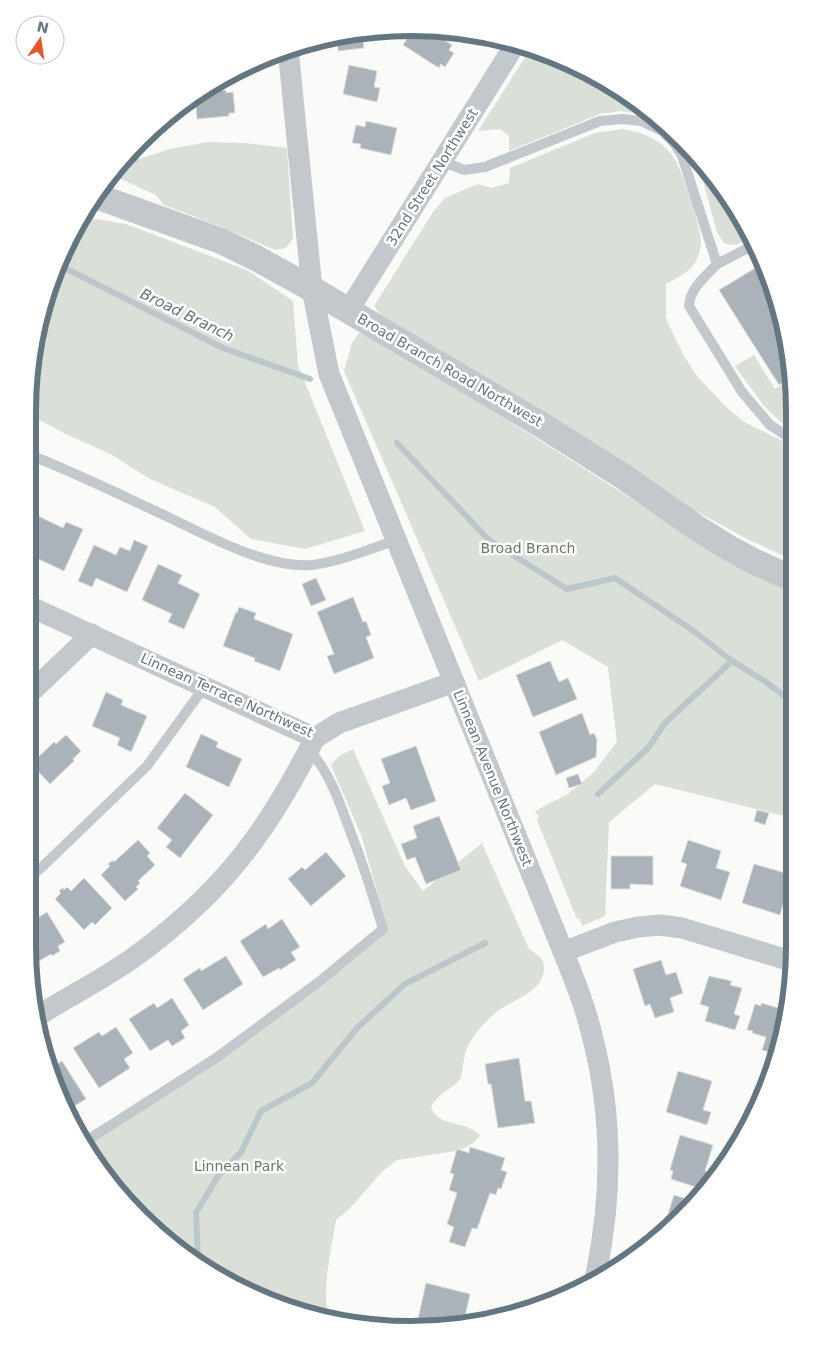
<svg xmlns="http://www.w3.org/2000/svg" width="822" height="1357" font-family="'DejaVu Sans',sans-serif">
<style>
.green{fill:#dadfd7}
.lines{fill:none;stroke-linecap:round;stroke-linejoin:round}
.stream{stroke:#bbc7cb;stroke-width:6}
.building{fill:#aab3b9;stroke:#dcdcda}
.service{stroke:#c3c8cc;stroke-width:10}
.minor{stroke:#c3c8cc;stroke-width:21}
.tertiary{stroke:#c3c8cc;stroke-width:26}
.labels{text-anchor:middle;dominant-baseline:central;stroke-width:5;stroke-linejoin:round;paint-order:stroke}
.street-label{font-size:14px;fill:#657683;stroke:#fff}
.park-label{font-size:14px;fill:#687a64;stroke:#fff}
.water-label{font-size:15px;font-style:italic;fill:#60757c;stroke:#fff}
.rim{fill:none;stroke:#657683;stroke-width:6}
</style>
<rect width="100%" height="100%" fill="#fafaf8"/>
<g class="green">
<path d="M531,48L580,67L644,107L678,138L666,128L646,115L621,111L600,114L509,151V136L500,129L478,131Z"/>
<path d="M623,129C645,133 658,138 672,155C682,168 701,226 701,243C701,248 697,260 694,264C688,273 675,279 666,284V315L667,321L684,356L697,376L725,406L744,422L793,446V560L749,540L685,505L383,318L374,306L433,212L445,198L478,184L491,188L509,183L510,168L595,133Z"/>
<path d="M208,142L245,143L287,148L293,238C288,247 284,251 273,249L219,226L164,205L156,195L110,174L118,166L170,149Z"/>
<path d="M689,149C709,167 739,209 749,234C742,244 736,247 724,243L717,232L703,181Z"/>
<path d="M84,217L126,224L247,270L293,301L298,365L365,531L305,549L251,539L215,507L150,479L112,455L66,434L30,415L31,361L57,265Z"/>
<path d="M359,333L384,342L708,547L793,589L792,818L655,784L609,822L605,916L582,926L579,918L577,919L537,820L539,817L535,811L568,794L594,772L617,742L608,667L562,640L479,681L344,371L352,343Z"/>
<path d="M754,355L775,389L792,379L793,431L789,430L764,406L735,366Z"/>
<path d="M353,749L405,866L423,891L482,843L529,949C543,958 548,963 541,980C534,995 507,1002 494,1014C483,1024 469,1039 465,1054C463,1061 463,1070 461,1077C456,1088 437,1093 431,1107C439,1128 465,1120 480,1135C474,1144 466,1148 456,1151L397,1160L382,1172L350,1208L336,1220C331,1250 322,1285 328,1316L288,1309L198,1265L107,1179L89,1145L210,1066L386,922L361,835L331,765L339,756Z"/>
</g>
<g class="lines">
<g class="stream">
<path d="M57,264L223,348L310,379"/>
<path d="M397,443L489,540L567,589L615,578L695,632L732,661L766,682L792,702"/>
<path d="M598,794L648,748L665,723L732,661"/>
<path d="M195,1263L198,1258L196,1213L218,1176L241,1152L261,1111L312,1083L357,1028L405,984L485,943"/>
</g>
</g>
<g class="building">
<path d="M422,29H427L452,45L449,50L454,53L445,67L441,64L439,68L403,45L410,34L416,38Z"/>
<path d="M362,31L364,48L338,51L337,36Z"/>
<path d="M349,65L377,71L374,87L380,88L377,102L343,94Z"/>
<path d="M226,90V93L233,92L235,113H229V116L197,119L195,96L200,93Z"/>
<path d="M366,121L397,128L391,155L360,148L361,144L352,143L356,125L365,127Z"/>
<path d="M762,264L781,311L792,376L779,385L719,290Z"/>
<path d="M36,515L63,528L66,522L83,529L64,571L30,555V529Z"/>
<path d="M134,540L148,546L127,592L96,578L92,587L78,581L94,545L116,555L120,547L130,551Z"/>
<path d="M158,564L182,575L178,583L200,594L184,629L168,622L172,614L142,600Z"/>
<path d="M316,578L326,600L311,606L302,584Z"/>
<path d="M353,597L363,622L366,621L371,635L366,637L374,658L334,674L327,656L334,654L317,612Z"/>
<path d="M239,607L256,613L254,619L293,634L280,671L254,661L255,658L223,646L236,612L237,613Z"/>
<path d="M550,661L559,682L568,678L577,699L533,717L516,675Z"/>
<path d="M106,692L123,700L121,705L147,716L131,752L117,745L120,738L92,726Z"/>
<path d="M582,713L590,735L594,733L597,740L596,757L556,775L539,732Z"/>
<path d="M201,734L218,742L216,747L242,759L229,787L186,767Z"/>
<path d="M66,735L81,751L73,759L74,761L50,784L31,764L54,742L56,744Z"/>
<path d="M416,746L436,801L411,810L406,798L389,805L382,786L390,783L381,759Z"/>
<path d="M578,774L582,784L569,788L566,778Z"/>
<path d="M28,784L39,795L28,806Z"/>
<path d="M185,793L213,815L180,858L166,847L172,840L157,828Z"/>
<path d="M757,810L769,813L765,825L754,821Z"/>
<path d="M439,816L461,870L426,884L415,857L407,860L401,844L417,838L413,826Z"/>
<path d="M138,840L150,853L147,856L155,865L138,881L140,883L136,887L138,889L125,901L101,875L110,866L108,864L113,860L114,862Z"/>
<path d="M688,840L721,851L716,868L730,872L721,900L680,886L687,864L681,862Z"/>
<path d="M326,852L346,876L311,906L288,879L302,867L305,870Z"/>
<path d="M611,856H653V885L630,884V889H611Z"/>
<path d="M754,864L792,875L780,915L742,903Z"/>
<path d="M84,878L112,908L95,925L92,922L84,930L55,899L61,893L59,891L63,888L64,890L67,887L71,891Z"/>
<path d="M47,912L65,942L58,946L60,951L52,956L51,954L31,966L28,946V929L38,922L36,919Z"/>
<path d="M282,919L300,947L291,952L296,960L280,970L279,968L263,977L240,941L266,924L268,929Z"/>
<path d="M226,956L243,984L203,1010L183,979L200,968L201,971Z"/>
<path d="M661,960L666,975L676,972L683,993L670,998L674,1012L655,1018L650,1004L645,1006L633,969Z"/>
<path d="M709,976L732,981L730,985L742,988L734,1014L740,1016L735,1030L705,1021L709,1007L700,1004Z"/>
<path d="M172,998L189,1025L181,1031L185,1038L172,1046L168,1040L150,1051L129,1019L154,1003L157,1008Z"/>
<path d="M761,1003L782,1009L781,1012L787,1013L776,1054L762,1050L766,1037L752,1033L753,1031L747,1030L755,1004L761,1006Z"/>
<path d="M116,1027L133,1053L124,1059L130,1068L99,1088L73,1048L99,1032L102,1036Z"/>
<path d="M519,1058L525,1101H531L535,1123L498,1128L491,1084H488L485,1064Z"/>
<path d="M62,1061L86,1099L69,1109L48,1070Z"/>
<path d="M678,1071L712,1081L703,1110L711,1112L707,1125L666,1112Z"/>
<path d="M680,1135L713,1145L705,1171L707,1172V1174L714,1177L712,1182L706,1188L702,1189L671,1179L673,1171L670,1170Z"/>
<path d="M470,1147L505,1158L501,1170L507,1172L501,1189L498,1188L496,1195L490,1193L477,1229L472,1228L465,1247L449,1242L454,1227L447,1224L457,1193L449,1190L454,1174L450,1173L457,1149L469,1153Z"/>
<path d="M674,1195L693,1201L664,1227Z"/>
<path d="M426,1283L470,1294L464,1321L420,1328L422,1319H418Z"/>
</g>
<g class="lines">
<g class="service">
<path d="M133,149L134,158"/>
<path d="M442,161L464,170L485,167L600,121L623,119L641,121L662,131L674,143L682,156L717,264L754,245"/>
<path d="M717,264C706,276 690,288 689,306L742,392L770,425L793,440"/>
<path d="M30,455C76,473 121,495 166,516C206,535 267,569 312,565C339,562 370,549 396,540"/>
<path d="M28,879L41,868L147,766L205,686"/>
<path d="M86,1141L216,1058L320,981L383,929C373,895 362,861 349,828C339,801 329,771 309,750"/>
</g>
<g class="minor">
<path d="M288,48L312,289L329,374L558,939C571,971 585,1004 593,1039C613,1118 612,1200 595,1279"/>
<path d="M348,311L516,43"/>
<path d="M29,606L315,738L339,723L454,682"/>
<path d="M29,694L92,634"/>
<path d="M563,952L615,932L638,927L660,925L682,928L791,961"/>
<path d="M39,1015C70,996 103,979 133,958C180,924 224,883 257,836C278,807 299,769 315,738"/>
</g>
<path class="tertiary" d="M96,196L221,241L256,258L312,289L540,424L624,477L697,528L729,548L757,563L793,579"/>
</g>
<g class="labels">
<g class="street-label">
<text transform="translate(432 177) rotate(-58)">32nd Street Northwest</text>
<text transform="translate(450 370) rotate(30)">Broad Branch Road Northwest</text>
<text transform="translate(227 695) rotate(24)">Linnean Terrace Northwest</text>
<text transform="translate(493 778) rotate(68)">Linnean Avenue Northwest</text>
</g>
<g class="park-label">
<text x="528" y="548">Broad Branch</text>
<text x="239" y="1166">Linnean Park</text>
</g>
<g class="water-label">
<text transform="translate(187 315) rotate(26)">Broad Branch</text>
</g>
</g>
<path d="M0 0H822V1357H0ZM411 36H411A375 375 0 0 1 786 411V946A375 375 0 0 1 411 1321H411A375 375 0 0 1 36 946V411A375 375 0 0 1 411 36Z" fill="#fff" fill-rule="evenodd"/>
<path class="rim" d="M411 36H411A375 375 0 0 1 786 411V946A375 375 0 0 1 411 1321H411A375 375 0 0 1 36 946V411A375 375 0 0 1 411 36Z"/>
<g transform="translate(40 40) rotate(13)"><circle r="24" fill="#ffffff" stroke="#c1c8cd"/>
<path d="M0-4L9 19L0 12L-9 19Z" fill="#e4572e"/>
<text y="-8" font-size="14" font-weight="bold" text-anchor="middle" fill="#657683">N</text>
</g>
</svg>
